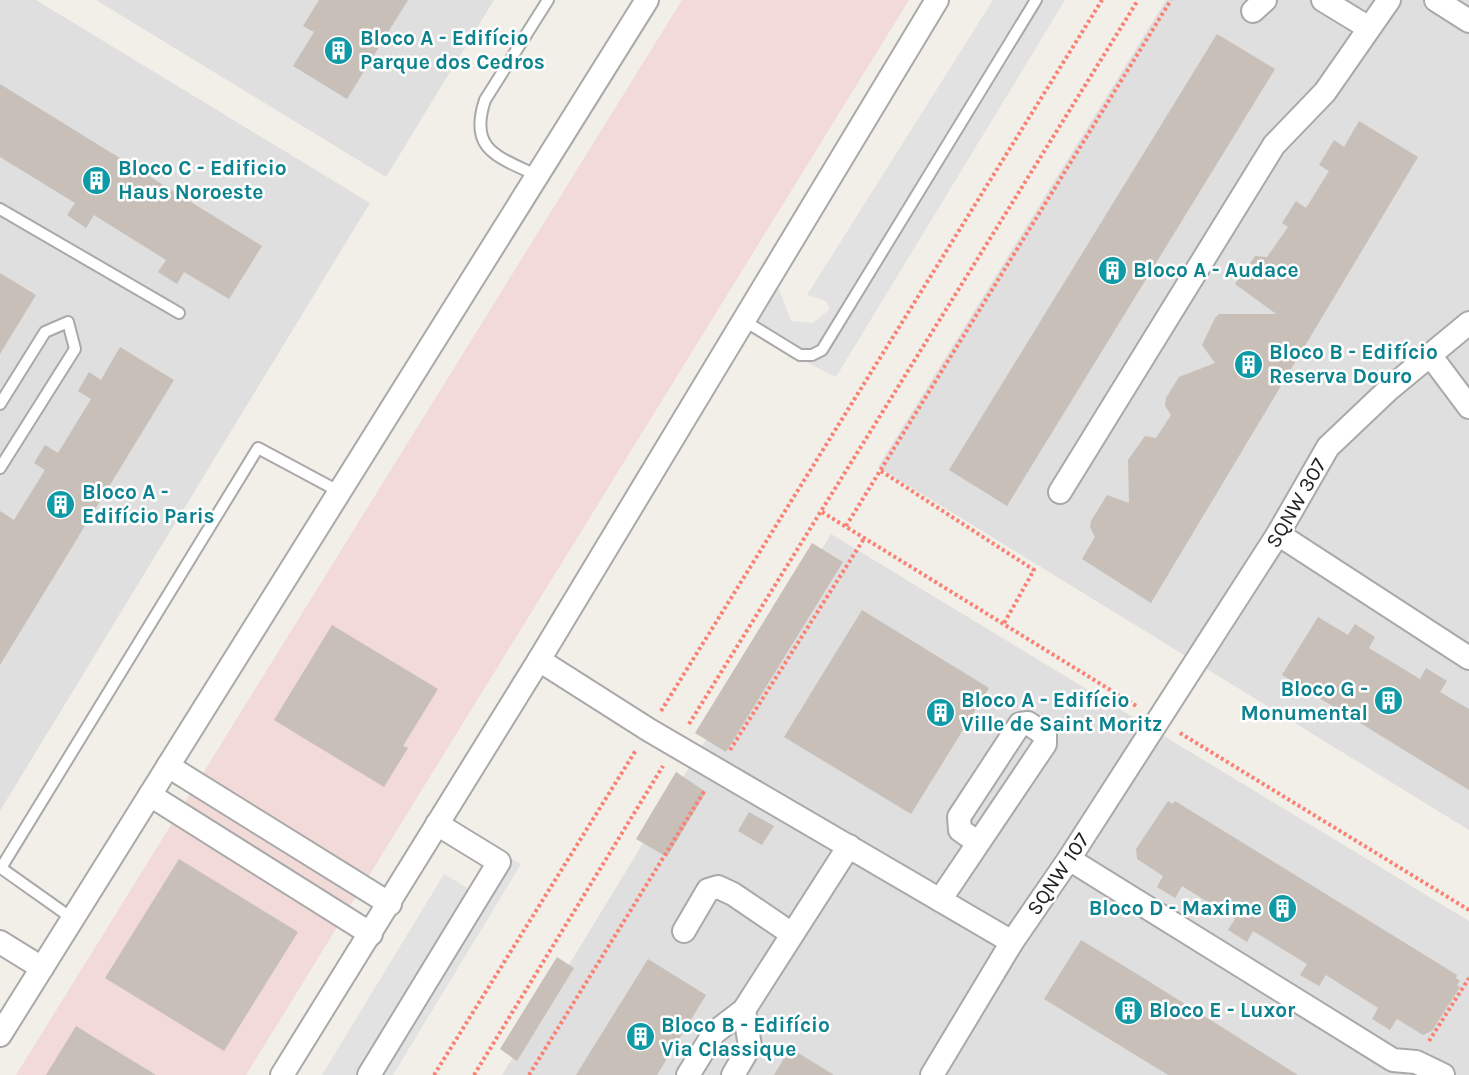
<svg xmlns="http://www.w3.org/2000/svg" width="1469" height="1075" font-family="Karla,sans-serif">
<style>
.residential{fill:#e0dfdf}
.commercial{fill:#f2dad9}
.parking{fill:#e2e2e2}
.building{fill:#c7bfb8}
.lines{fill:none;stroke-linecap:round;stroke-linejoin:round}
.lane-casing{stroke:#a9a9a9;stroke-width:14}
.street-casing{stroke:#a9a9a9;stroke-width:26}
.path{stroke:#fa8072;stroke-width:4;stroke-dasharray:3 3;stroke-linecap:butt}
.lane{stroke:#fff;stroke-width:10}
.street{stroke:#fff;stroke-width:22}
.labels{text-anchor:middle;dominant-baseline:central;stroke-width:5;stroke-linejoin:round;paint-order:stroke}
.culture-label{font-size:21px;font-weight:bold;fill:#0d838f;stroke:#fff;text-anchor:start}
.street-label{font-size:21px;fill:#222;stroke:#fff}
</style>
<rect width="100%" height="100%" fill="#f2efe9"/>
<g class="residential">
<path d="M0,0H36L370,203L0,811Z"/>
<path d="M96,0H494L386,177Z"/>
<path d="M1166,0H1469V830L878,467Z"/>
<path d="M831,534L1469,921V1075H502Z"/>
</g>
<path class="commercial" d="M682,0H909L246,1075H16Z"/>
<g class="parking">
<path d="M993,0H1065L836,377L739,329L773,274L791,321L813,323L830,309L826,301L807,295Z"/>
<path d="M496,849L521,864L393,1075H322L444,874L471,890Z"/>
</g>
<g class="building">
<path d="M319,0H408L347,99L293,66L314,32L303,26Z"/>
<path d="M1217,34L1275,69L1007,506L949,470Z"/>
<path d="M0,84L262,246L229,299L184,272L177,284L158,272L166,260L94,215L86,228L67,215L75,203L0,157Z"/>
<path d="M1359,121L1418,157L1151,603L1082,559L1095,537L1090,527L1091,521L1107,495L1129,503L1128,460L1145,436L1156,438L1171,415L1165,406L1166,398L1179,377L1215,363L1202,345L1215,318L1219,314H1276L1235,284L1255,256L1267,257L1288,227L1282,223L1296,201L1306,208L1329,171L1319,165L1334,140L1344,147Z"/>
<path d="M0,273L36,295L0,354Z"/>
<path d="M120,347L174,380L0,665V511L14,520L45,470L34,463L45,445L58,453L91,399L78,391L89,372L101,380Z"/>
<path d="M812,543L843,562L726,752L695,733Z"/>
<path d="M862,610L989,688L911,814L784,737Z"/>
<path d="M1318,617L1348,635L1355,624L1375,637L1369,648L1420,679L1426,668L1447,681L1440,692L1469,709V790L1282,675Z"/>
<path d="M332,625L438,689L403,746L408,748L384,787L274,720Z"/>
<path d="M676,772L706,792L667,857L636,839Z"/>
<path d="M1168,801L1173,804L1175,801L1457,975L1456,978L1460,981L1457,985L1460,987L1432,1031L1423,1035L1397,1019L1390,1030L1372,1019L1378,1008L1326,975L1319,986L1300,975L1307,964L1253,931L1247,942L1228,930L1235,919L1182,886L1175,898L1157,887L1163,876L1137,859L1136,849Z"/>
<path d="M749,812L774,826L762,845L738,831Z"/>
<path d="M179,859L298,932L224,1051L105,978Z"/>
<path d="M1081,940L1142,977L1298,1075H1168L1044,999Z"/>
<path d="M557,957L574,968L517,1061L500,1049Z"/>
<path d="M648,959L706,995L657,1075H576Z"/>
<path d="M76,1026L97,1039L156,1075H46Z"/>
<path d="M790,1048L834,1075H774Z"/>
</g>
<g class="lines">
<defs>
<g id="lane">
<path d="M538,176C499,157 468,151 485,100L548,0"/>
<path d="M0,209L179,313"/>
<path d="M743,320L800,355H812L822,350L1036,0"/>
<path d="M0,404L45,332L68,322L75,349L0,468"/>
<path d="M73,919L1,868L258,448L340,492"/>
</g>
<g id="street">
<path d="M1323,0L1369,28"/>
<path d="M1436,0L1469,21"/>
<path d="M1253,11L1265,0"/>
<path d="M1430,355L1469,407"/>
<path d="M1060,492L1274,145L1325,92L1389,0"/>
<path d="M1278,534L1469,658"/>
<path d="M539,660L649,730L1012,942"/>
<path d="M168,766L390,904"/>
<path d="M150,795L371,934"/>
<path d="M1069,859L1393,1060L1416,1062L1443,1075"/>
<path d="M940,900L1045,744V735L1028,723L1020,724L959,817L960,830L977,842"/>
<path d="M684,931L708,890L718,887L733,894L792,934"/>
<path d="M0,942L42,968"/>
<path d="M0,1035L647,0"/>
<path d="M282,1075L539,660L937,0"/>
<path d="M369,1075L499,862L437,824"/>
<path d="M688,1075L714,1033L744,1010L849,846"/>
<path d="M733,1075L750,1046L744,1010"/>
<path d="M932,1075L1012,942L1069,859L1278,534L1328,447L1388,390L1469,323"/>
</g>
</defs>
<use href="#lane" class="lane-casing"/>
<use href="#street" class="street-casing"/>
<g class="path">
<path d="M881,471L1034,570L1003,625"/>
<path d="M822,512L1138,707"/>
<path d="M846,526L1171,0"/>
<path d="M661,711L1102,0"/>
<path d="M689,724L1138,0"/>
<path d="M1180,733L1469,910"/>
<path d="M730,750L865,537"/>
<path d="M1429,1041L1469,978"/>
<path d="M434,1075L636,750"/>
<path d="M474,1075L663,766"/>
<path d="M529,1075L705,790"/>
</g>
<use href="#lane" class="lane"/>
<use href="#street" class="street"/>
</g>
<defs>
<symbol id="building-disc" viewBox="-11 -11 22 22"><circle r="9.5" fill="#0f9aa8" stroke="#fff"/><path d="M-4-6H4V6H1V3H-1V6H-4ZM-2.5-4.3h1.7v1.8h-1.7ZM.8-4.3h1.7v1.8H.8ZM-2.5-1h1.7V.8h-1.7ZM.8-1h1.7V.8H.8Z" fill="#fff"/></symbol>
</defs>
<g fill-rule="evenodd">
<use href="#building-disc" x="322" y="34" width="33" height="33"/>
<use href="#building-disc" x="80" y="164" width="33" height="33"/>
<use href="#building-disc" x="1096" y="254" width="33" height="33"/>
<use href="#building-disc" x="1232" y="348" width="33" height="33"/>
<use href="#building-disc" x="44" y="488" width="33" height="33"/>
<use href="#building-disc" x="1372" y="684" width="33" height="33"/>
<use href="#building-disc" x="924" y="696" width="33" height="33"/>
<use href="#building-disc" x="1266" y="892" width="33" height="33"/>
<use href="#building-disc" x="1112" y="994" width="33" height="33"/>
<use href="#building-disc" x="624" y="1020" width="33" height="33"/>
</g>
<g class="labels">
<g class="culture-label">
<text x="360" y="38">Bloco A - Edifício<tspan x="360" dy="24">Parque dos Cedros</tspan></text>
<text x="118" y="168">Bloco C - Edificio<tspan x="118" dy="24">Haus Noroeste</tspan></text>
<text x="1133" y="270">Bloco A - Audace</text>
<text x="1269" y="352">Bloco B - Edifício<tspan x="1269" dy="24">Reserva Douro</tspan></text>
<text x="82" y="492">Bloco A -<tspan x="82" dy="24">Edifício Paris</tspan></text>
<text x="1368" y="689" text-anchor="end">Bloco G -<tspan x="1368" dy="24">Monumental</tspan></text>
<text x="961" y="700">Bloco A - Edifício<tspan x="961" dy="24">Ville de Saint Moritz</tspan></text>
<text x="1262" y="908" text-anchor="end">Bloco D - Maxime</text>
<text x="1149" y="1010">Bloco E - Luxor</text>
<text x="661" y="1025">Bloco B - Edifício<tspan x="661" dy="24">Via Classique</tspan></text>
</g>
<g class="street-label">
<text transform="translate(1296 503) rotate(-60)">SQNW 307</text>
<text transform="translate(1058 874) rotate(-56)">SQNW 107</text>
</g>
</g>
</svg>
